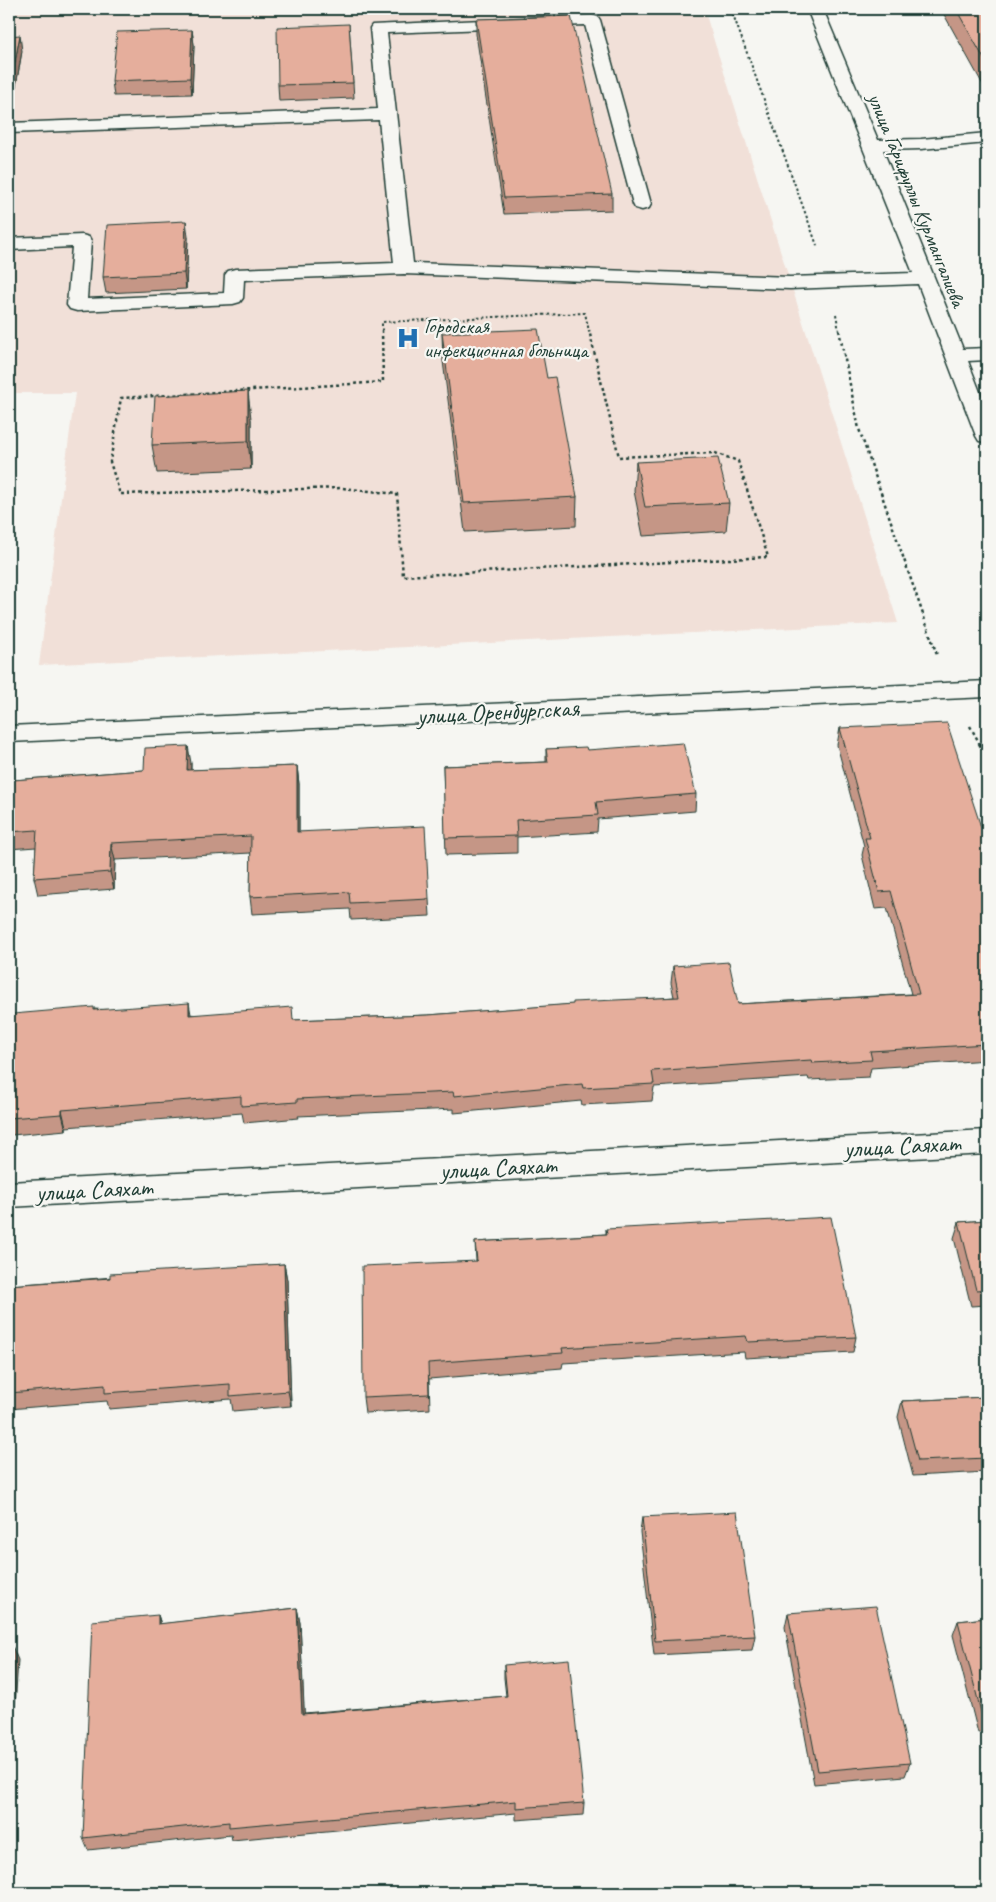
<svg xmlns="http://www.w3.org/2000/svg" width="996" height="1902" font-family="Caveat,sans-serif">
<style>
.built{fill:#f1e0d8}
.lines{fill:none;stroke-linecap:round;stroke-linejoin:round}
.minor-casing{stroke:#1f3d34;stroke-width:3}
.path-far2{stroke:#1f3d34;stroke-width:2;stroke-dasharray:2.5 2.5;stroke-linecap:butt}
.path-far1{stroke:#1f3d34;stroke-width:2.5;stroke-dasharray:3 3;stroke-linecap:butt}
.path{stroke:#1f3d34;stroke-width:3;stroke-dasharray:4 4;stroke-linecap:butt}
.minor{fill:#f6f6f2;fill-rule:evenodd}
.wall{fill:#c59686;stroke:#1f3d34}
.shaded-wall{fill:#a07a6d;stroke:#1f3d34}
.building{fill:#e5ae9c;stroke:#1f3d34}
.labels{text-anchor:middle;dominant-baseline:central;stroke-width:4.5;stroke-linejoin:round;paint-order:stroke}
.far-street-label{font-size:21px;fill:#1f3d34;stroke:#f6f6f2}
.far-poi-label{font-size:21px;fill:#1f3d34;stroke:#f6f6f2;text-anchor:start}
.street-label{font-size:25px;fill:#1f3d34;stroke:#f6f6f2}
</style>
<rect width="100%" height="100%" fill="#f6f6f2"/>
<filter id="ink" filterUnits="userSpaceOnUse"><feTurbulence type="fractalNoise" baseFrequency=".02" numOctaves="2"/><feDisplacementMap in="SourceGraphic" scale="10" xChannelSelector="R" yChannelSelector="G"/><feConvolveMatrix kernelMatrix="1 2 1 2 8 2 1 2 1" color-interpolation-filters="sRGB"/></filter>
<g filter="url(#ink)">
<path class="built" d="M9,9H704L898,623L39,665L75,393H9Z"/>
<g class="lines">
<defs>
<g id="minor">
<path d="M807,9H823L878,140L921,139L987,133V143L921,149L883,150L963,349L987,348V360L968,361L987,410V442L979,441L976,436L918,284L790,289L404,274L244,280L243,298L240,302L233,304L77,311L70,309L67,305L72,247L9,250V238L82,235L89,237L91,241L87,299L224,293L225,275L228,271L235,269L394,263L379,120L9,133V123L378,109L370,28L372,25L592,15L598,17L600,20L651,204L649,208L642,210L635,208L633,204L585,25L387,33L413,263L790,277L913,273Z"/>
<path d="M987,681V697L9,742V726Z"/>
<path d="M987,1130V1154L9,1207V1182Z"/>
</g>
</defs>
<use href="#minor" class="minor-casing"/>
<g class="path-far2">
<path d="M731,9L818,248"/>
<path d="M836,314L839,331"/>
<path d="M382,331V322L585,313L589,331"/>
</g>
<g class="path-far1">
<path d="M382,330L383,382L121,398L110,462L120,494L342,488L397,494L403,576L768,557L738,461L715,453L619,457L589,330"/>
<path d="M839,330L859,429L937,655"/>
<path d="M970,726L980,744"/>
</g>
<path class="path" d="M979,743L987,758"/>
<use href="#minor" class="minor"/>
</g>
<g class="wall">
<path d="M941,9H987V92Z"/>
<path d="M476,19L612,194V210L504,214L476,34Z"/>
<path d="M349,24L354,98L279,101L278,85Z"/>
<path d="M192,30L194,45L192,94L114,96L112,81Z"/>
<path d="M9,36L22,51L12,109H9Z"/>
<path d="M188,237L186,289L106,293L103,277Z"/>
<path d="M442,333L547,378L577,497L576,526L465,532L443,361Z"/>
<path d="M251,419V469L157,473L152,445Z"/>
<path d="M636,462L729,503L726,531L643,536L634,491Z"/>
<path d="M840,728L983,833L987,834V1060L871,1068L869,1077L809,1080L808,1077L654,1087L652,1101L582,1105L581,1101L454,1113V1109L298,1116L299,1118L244,1123L242,1113L66,1127V1130L12,1135L9,1125V1035H12L94,1009L294,1020L428,1015L674,997L671,983L673,966L738,1004L911,994L887,908L875,909L862,855L864,846L837,745Z"/>
<path d="M546,749L587,750L696,794L695,811L598,819L597,832L517,837V853L446,855L443,766L546,762Z"/>
<path d="M191,763V770L297,766L299,784V832L429,899L430,916L351,920L350,909L252,914L250,897L251,853L115,860L114,889L38,895L34,878L36,847L9,849V774L14,780L144,770Z"/>
<path d="M987,1220V1305L971,1306L954,1238L959,1222Z"/>
<path d="M606,1229L856,1337L853,1352L745,1358L744,1352L563,1363L562,1368L429,1379L430,1409L365,1413L363,1397L476,1261L475,1242L606,1234Z"/>
<path d="M284,1264L287,1280L291,1406L233,1411L231,1399L109,1409L107,1401L9,1409V1285Z"/>
<path d="M987,1397V1472L913,1476L898,1417L902,1401Z"/>
<path d="M642,1517L755,1636L752,1650L654,1655L640,1532Z"/>
<path d="M297,1608L300,1623L304,1713L506,1696L504,1678V1665L584,1803L583,1815L516,1820V1813L232,1840L231,1835L88,1850L83,1838L158,1615L161,1624Z"/>
<path d="M788,1613L910,1763L905,1776L814,1784L785,1627Z"/>
<path d="M987,1618V1732L978,1733L953,1635L958,1621Z"/>
</g>
<g class="shaded-wall">
<path d="M192,30L194,45L192,94L190,78Z"/>
<path d="M20,35L22,51L12,109L9,93Z"/>
<path d="M186,221L188,237L186,289L184,273Z"/>
<path d="M248,391L251,419V469L248,441Z"/>
<path d="M188,746L191,763L190,788L187,770Z"/>
<path d="M297,766L299,784V849L297,832Z"/>
<path d="M111,843L115,860L114,889L110,872Z"/>
<path d="M189,1003L192,1020L189,1015Z"/>
<path d="M62,1110L66,1127V1130L62,1114Z"/>
<path d="M284,1264L287,1280L291,1406L288,1391Z"/>
<path d="M297,1608L300,1623L305,1727L302,1714Z"/>
<path d="M158,1615L162,1629L158,1624Z"/>
<path d="M12,1646L18,1660L9,1802V1695Z"/>
</g>
<g class="building">
<path d="M956,9H987V64Z"/>
<path d="M571,16L612,194L504,198L476,19Z"/>
<path d="M349,24L353,83L278,85L277,27Z"/>
<path d="M192,30L190,78L112,81L117,32Z"/>
<path d="M20,35L9,93V36Z"/>
<path d="M186,221L184,273L103,277L107,225Z"/>
<path d="M538,329L547,378L555,377L577,497L464,503L442,333Z"/>
<path d="M248,391V441L152,445L155,396Z"/>
<path d="M718,458L729,503L645,507L636,462Z"/>
<path d="M947,723L983,833H987V1044L870,1051L872,1060L812,1063L811,1060L652,1071L654,1084L583,1088L582,1084L454,1096L453,1092L297,1099V1102L241,1106V1096L62,1110V1114L9,1118V1035H12L13,1014L94,1007V1010L189,1003V1015L292,1007L293,1020L428,1015L573,1004V1002L679,997L673,966L729,962L738,1004L919,994L891,891L879,892L865,838H870L840,728Z"/>
<path d="M683,743L696,794L596,802L598,815L516,820L517,836L445,838L443,766L548,762L546,749L586,747L587,750Z"/>
<path d="M188,746L187,770L297,766V832L425,826L429,899L350,903L349,892L250,897L251,836L111,843L110,872L34,878L37,830L9,832V774H13V780L144,770L145,748Z"/>
<path d="M831,1217L856,1337L748,1342L746,1336L562,1348L563,1353L428,1363L429,1394L363,1397L362,1266L477,1261L475,1242L607,1234L606,1229Z"/>
<path d="M987,1220V1289L976,1290L959,1222Z"/>
<path d="M284,1264L288,1391L230,1396V1384L105,1393V1385L9,1393V1285L110,1278V1274Z"/>
<path d="M987,1397V1458L918,1461L902,1401Z"/>
<path d="M737,1512L755,1636L655,1641L642,1517Z"/>
<path d="M876,1606L910,1763L818,1771L788,1613Z"/>
<path d="M297,1608L302,1714L507,1696L504,1665L569,1659L584,1803L516,1808V1801L229,1827V1822L83,1838L92,1621L158,1615V1624Z"/>
<path d="M987,1618V1719L983,1720L958,1621Z"/>
<path d="M12,1646L9,1695V1647Z"/>
</g>
</g>
<defs>
<symbol id="hospital-bare" viewBox="-9 -9 18 18"><path d="M-5-5h3v3.5h4V-5h3V5h-3V1.5h-4V5h-3Z" fill="#1f6fb2" stroke="#f6f6f2" stroke-width="2.5" paint-order="stroke"/></symbol>
</defs>
<g fill-rule="evenodd">
<use href="#hospital-bare" x="392" y="322" width="32" height="32"/>
</g>
<g class="labels">
<g class="far-street-label">
<text transform="translate(917 200) rotate(68)">улица Гарифуллы Курмангалиева</text>
</g>
<g class="far-poi-label">
<text x="424" y="326">Городская<tspan x="424" dy="24">инфекционная больница</tspan></text>
</g>
<g class="street-label">
<text transform="translate(498 712) rotate(-3)">улица Оренбургская</text>
<text transform="translate(902 1146) rotate(-3)">улица Саяхат</text>
<text transform="translate(498 1168) rotate(-3)">улица Саяхат</text>
<text transform="translate(94 1190) rotate(-3)">улица Саяхат</text>
</g>
</g>
<rect width="996" height="1902" fill="none" stroke="#f6f6f2" stroke-width="30"/>
<rect x="15" y="15" width="966" height="1872" fill="none" stroke="#1f3d34" stroke-width="2" filter="url(#ink)"/>
</svg>
